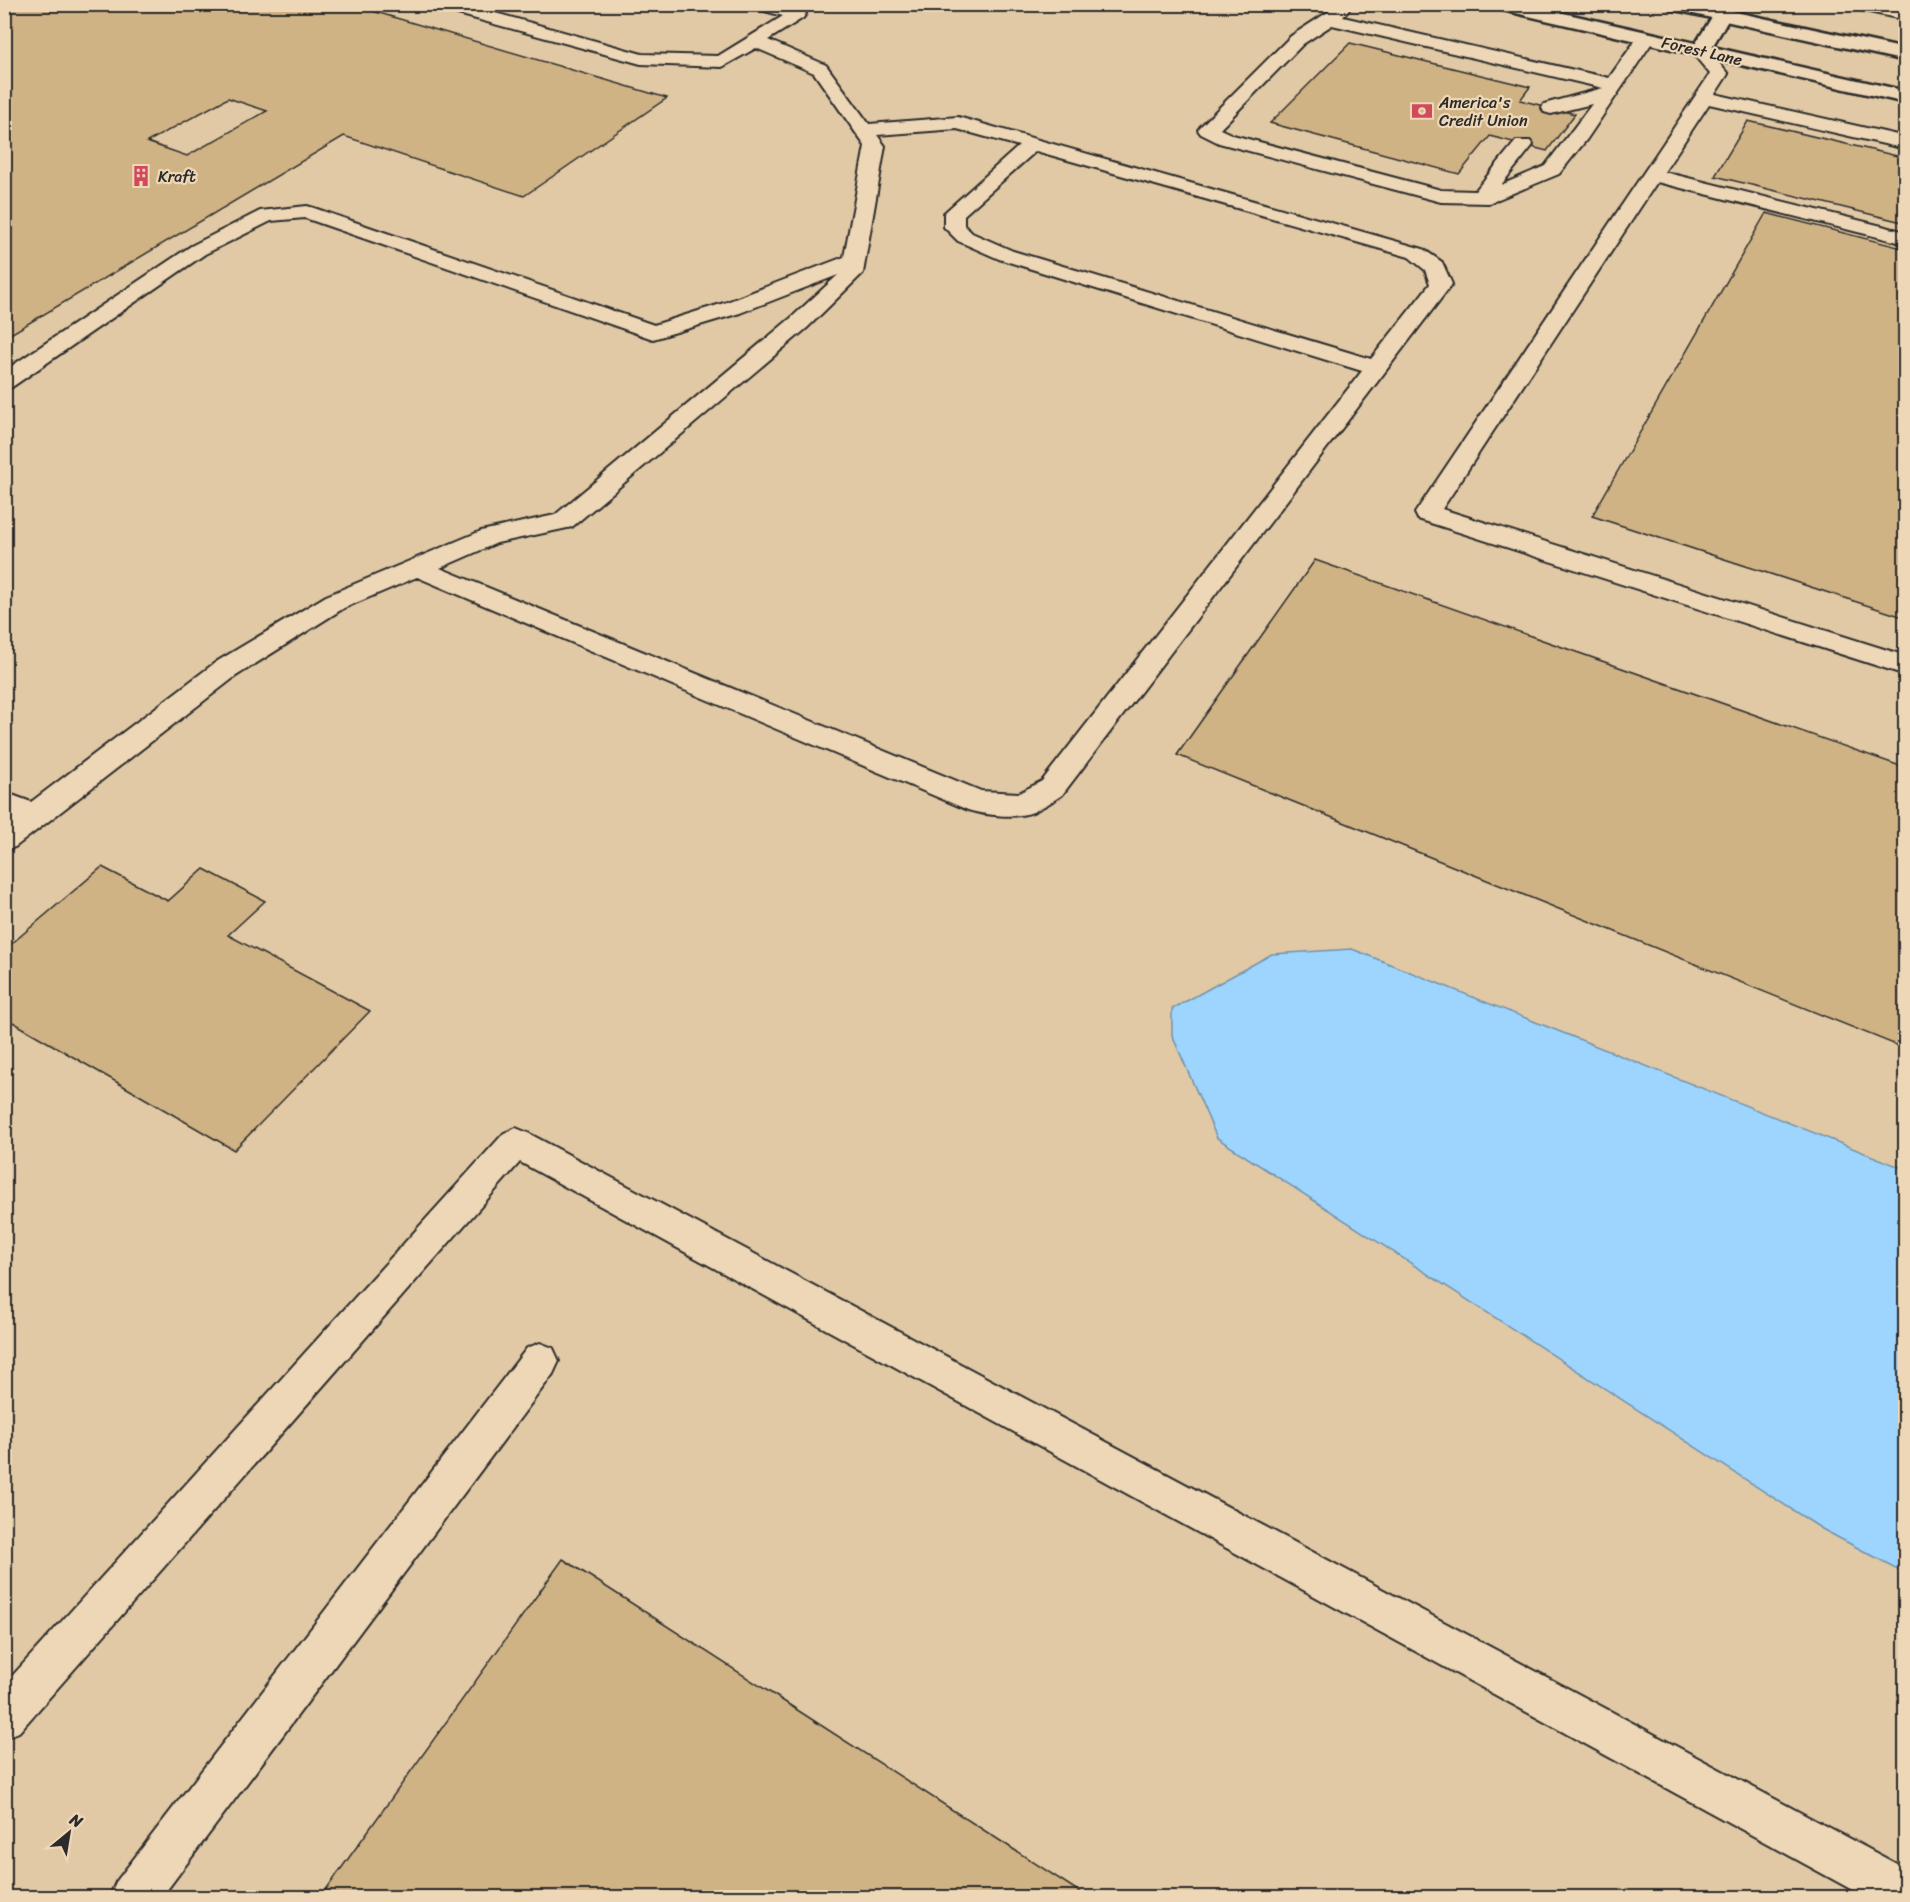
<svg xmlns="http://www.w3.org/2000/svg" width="1910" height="1902" font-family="Sriracha,sans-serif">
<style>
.built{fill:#e1c9a5}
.water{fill:#9ed5fe;stroke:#7091aa;stroke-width:1.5}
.building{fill:#d0b385;stroke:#2b2b2b;stroke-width:1.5;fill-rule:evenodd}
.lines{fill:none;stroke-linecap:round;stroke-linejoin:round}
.service-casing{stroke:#2b2b2b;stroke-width:4}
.minor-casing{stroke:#2b2b2b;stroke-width:5}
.secondary-casing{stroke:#2b2b2b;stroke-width:5}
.service{fill:#eed7b6;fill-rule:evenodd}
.minor{fill:#eed7b6;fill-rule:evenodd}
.secondary{fill:#eed7b6;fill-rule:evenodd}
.labels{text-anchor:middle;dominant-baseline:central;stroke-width:4.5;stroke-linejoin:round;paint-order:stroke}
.far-street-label{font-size:16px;fill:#2b2b2b;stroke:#eed7b6}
.far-poi-label{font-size:16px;fill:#2b2b2b;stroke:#eed7b6;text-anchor:start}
</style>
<rect width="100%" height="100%" fill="#eed7b6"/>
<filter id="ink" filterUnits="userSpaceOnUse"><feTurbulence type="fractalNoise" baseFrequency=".0167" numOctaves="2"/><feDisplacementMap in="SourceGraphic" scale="12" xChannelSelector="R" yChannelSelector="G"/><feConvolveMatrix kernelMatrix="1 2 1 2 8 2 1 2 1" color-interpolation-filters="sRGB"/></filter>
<g filter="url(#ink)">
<rect class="built" x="5" y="5" width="1900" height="1892"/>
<path class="water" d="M1352,949L1905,1169V1573L1822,1529L1217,1138L1172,1035V1009L1272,954Z"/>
<g class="building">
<path d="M4,4H349L667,98L524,196L344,136L4,338ZM228,98L267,111L187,156L147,142Z"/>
<path d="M1350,43L1530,87L1520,100L1575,114L1547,151L1490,136L1459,174L1270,123Z"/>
<path d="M1748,121L1906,158V223L1715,176Z"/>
<path d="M1766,213L1906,249V618L1592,516Z"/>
<path d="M1315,560L1906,768V1049L1177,755Z"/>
<path d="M102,867L168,901L204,869L265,901L228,935L370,1011L234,1150L4,1017V950Z"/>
<path d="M563,1559L1089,1898H320Z"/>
</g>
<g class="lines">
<defs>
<g id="service">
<path d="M434,4H463L642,54L718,56L783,16L753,8L751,4H781L803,10L806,14L803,18L768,40L826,65L869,124L958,117L965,119L1423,249L1442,262L1452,284L1062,795C1053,801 1043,807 1033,812C1016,819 985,815 968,810L417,577L344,608L236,676L45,824L15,847L4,850V823L11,818L4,815V792L31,802L216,662L326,596L481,531L555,515L791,318L838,275L740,313L653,339L305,218L271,221L205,254L12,387L4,389V371L191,246L260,211L307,206L314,208L654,325L724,303L844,257L865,146L814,73L756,48L722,67L641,64L436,8ZM957,129L1019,146L944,213V227L958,241L999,259L1362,371L1042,781L1019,793L981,791L440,568L497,543L572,527L807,328L863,273L885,146L877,135ZM1036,151L1409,257L1425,270L1430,284L1371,359L1013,251L972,233L964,225V215Z"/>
<path d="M1335,4H1353L1343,17L1609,78L1640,34H1652L1655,38L1587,139L1559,174L1489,203L1441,202L1219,143L1201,134L1198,130L1201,126L1291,36L1328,12ZM1332,25L1603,88L1544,104L1542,108L1544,112L1551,114L1592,104L1545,166L1501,185L1533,145L1530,141H1516L1475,191L1441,190L1233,135L1220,129L1303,44Z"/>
<path d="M1849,4H1883L1906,10V20L1851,8Z"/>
<path d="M1700,46L1706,47L1728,74L1715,94L1906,137V149L1709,104L1664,172L1906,232V244L1657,182L1442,509L1906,656V675L1418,519L1415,513L1710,74L1691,51L1694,47Z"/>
<path d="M516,1128L528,1133L1906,1869V1898H1867L520,1162L19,1732L4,1738V1685L504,1133Z"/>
<path d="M540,1343L553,1348L559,1361L553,1374L161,1898H109L116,1882L527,1348Z"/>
</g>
<path id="minor" d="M1720,4H1738L1707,55H1693L1691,51Z"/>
<g id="secondary">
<path d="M1489,4H1524L1906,91V103L1498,9Z"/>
<path d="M1662,4H1699L1906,49V61L1671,9Z"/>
</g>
</defs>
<use href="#service" class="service-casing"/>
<use href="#minor" class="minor-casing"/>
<use href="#secondary" class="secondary-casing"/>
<use href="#service" class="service"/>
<use href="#minor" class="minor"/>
<use href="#secondary" class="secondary"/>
</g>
</g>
<defs>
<symbol id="bank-bare" viewBox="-9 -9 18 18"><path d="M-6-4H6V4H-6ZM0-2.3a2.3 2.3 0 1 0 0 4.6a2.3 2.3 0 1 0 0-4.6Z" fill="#d1495b" stroke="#eed7b6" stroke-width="2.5" paint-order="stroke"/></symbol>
<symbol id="building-bare" viewBox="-9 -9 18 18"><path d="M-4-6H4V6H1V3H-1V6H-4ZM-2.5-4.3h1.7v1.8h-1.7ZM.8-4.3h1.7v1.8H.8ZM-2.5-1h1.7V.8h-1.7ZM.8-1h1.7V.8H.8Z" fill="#d1495b" stroke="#eed7b6" stroke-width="2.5" paint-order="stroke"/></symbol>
</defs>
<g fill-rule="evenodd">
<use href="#bank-bare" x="1407" y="96" width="30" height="30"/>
<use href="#building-bare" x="126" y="161" width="30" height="30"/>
</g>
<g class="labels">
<g class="far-street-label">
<text transform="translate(1702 51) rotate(13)">Forest Lane</text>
</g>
<g class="far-poi-label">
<text x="1439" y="102">America's<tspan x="1439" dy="18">Credit Union</tspan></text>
<text x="158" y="176">Kraft</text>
</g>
</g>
<rect width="1910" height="1902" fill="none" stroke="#eed7b6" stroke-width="24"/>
<rect x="12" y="12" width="1886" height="1878" fill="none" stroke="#2b2b2b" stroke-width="2" filter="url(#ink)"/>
<g transform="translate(69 1833) rotate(30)" stroke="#eed7b6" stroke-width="4.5" paint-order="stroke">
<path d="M0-4.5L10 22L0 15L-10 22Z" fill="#2b2b2b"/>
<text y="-9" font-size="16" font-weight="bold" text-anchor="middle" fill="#2b2b2b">N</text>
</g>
</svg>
